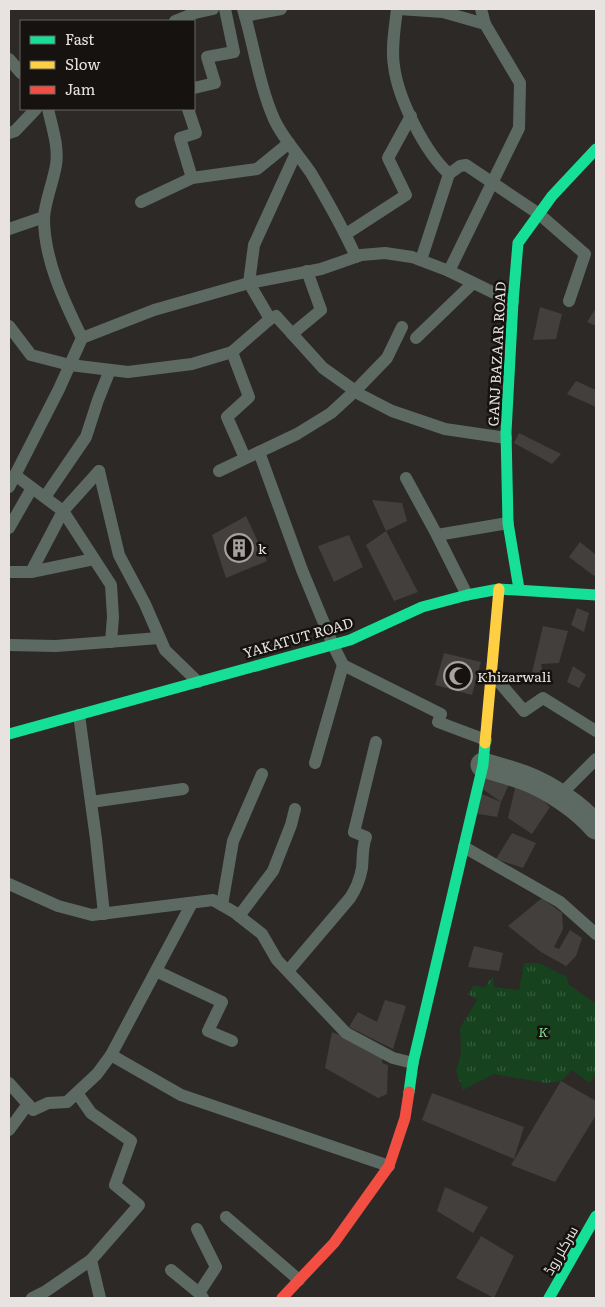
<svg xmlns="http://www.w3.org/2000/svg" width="605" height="1307" font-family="Literata,Cairo,serif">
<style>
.park{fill:url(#park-tufts)}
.building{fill:#423f3d}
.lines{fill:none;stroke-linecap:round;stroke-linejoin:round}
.lane{stroke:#5d6a64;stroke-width:12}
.street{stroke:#5d6a64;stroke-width:25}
.fast{stroke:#16e098;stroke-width:11}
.slow{stroke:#ffcf43;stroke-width:11}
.jam{stroke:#f24e42;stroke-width:11}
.labels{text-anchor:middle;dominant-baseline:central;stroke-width:5;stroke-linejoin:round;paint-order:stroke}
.street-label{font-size:14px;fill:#e8e3e0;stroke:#151210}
.poi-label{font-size:14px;fill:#e8e3e0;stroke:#151210;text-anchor:start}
.park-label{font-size:14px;font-style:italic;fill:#84e38f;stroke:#151210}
</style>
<defs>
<pattern id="park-tufts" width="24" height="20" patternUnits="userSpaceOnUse" patternTransform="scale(1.25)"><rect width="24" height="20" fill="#16421d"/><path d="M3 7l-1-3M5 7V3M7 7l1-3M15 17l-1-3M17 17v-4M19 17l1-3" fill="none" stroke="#385d3e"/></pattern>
</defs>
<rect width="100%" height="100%" fill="#2d2927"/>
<path class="park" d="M524,963H539L567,977L568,984L596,1004V1073L590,1083L572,1070L561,1081L546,1083L494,1074L463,1090L456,1071L461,1054L460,1028L477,1000L468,994L474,985L484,988L493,976L494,987L519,990Z"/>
<g class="building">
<path d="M540,307L562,314L556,339L533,340Z"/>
<path d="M596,308V326L587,322Z"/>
<path d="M576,381L596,390V407L567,394Z"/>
<path d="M519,433L561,454L552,464L514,443Z"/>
<path d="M372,500L402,503L407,521L386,531Z"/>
<path d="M246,516L267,561L226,578L212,535Z"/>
<path d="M386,531L418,592L394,601L366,545Z"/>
<path d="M349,535L363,567L334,582L318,546Z"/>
<path d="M580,542L596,555V574L594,576L569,557Z"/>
<path d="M577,608L589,613L584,632L571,625Z"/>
<path d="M543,626L568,631L559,663L541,664L544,678L531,677Z"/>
<path d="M444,653L481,662L472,695L435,685Z"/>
<path d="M573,666L586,675L579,688L567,682Z"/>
<path d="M481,774L510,782L501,802L484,790Z"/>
<path d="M518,776L550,807L532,834L508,818Z"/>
<path d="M477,792L501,802L497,817L472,813Z"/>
<path d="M512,833L536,843L523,868L496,859Z"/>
<path d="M542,898L562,913L563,929L554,947L559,949L570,930L582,938L576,956L566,966L541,952L508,926Z"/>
<path d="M474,946L503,953L499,971L468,967Z"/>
<path d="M385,1000L406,1006L393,1049L349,1027L358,1012L377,1022Z"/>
<path d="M332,1032L383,1053L382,1063L388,1065L387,1094L378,1098L325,1068Z"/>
<path d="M561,1081L596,1101V1115L555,1182L511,1165Z"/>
<path d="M432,1093L524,1127L514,1159L422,1120Z"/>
<path d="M445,1187L488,1207L473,1233L437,1211Z"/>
<path d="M481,1236L514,1256L494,1298L456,1278Z"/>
</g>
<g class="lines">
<g class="lane">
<path d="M243,9C254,45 259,85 274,119C283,139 299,155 311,173C327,200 343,228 356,257"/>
<path d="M397,9C395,27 391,48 394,66C398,99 425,152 449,174"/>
<path d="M399,9L443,12L485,24"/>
<path d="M245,16L281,9"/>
<path d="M175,21L195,13L213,9"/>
<path d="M9,59L21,73"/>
<path d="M194,88L215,83L207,57L234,52L225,9"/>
<path d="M48,109C52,127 59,147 56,165C53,183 45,201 44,218C44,260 64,301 82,338"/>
<path d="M188,109L196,133L180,138L192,178"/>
<path d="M9,133L15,131L36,109"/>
<path d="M296,153L254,245L249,283L270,319L276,316L323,368L361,395L392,411L445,429L506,438"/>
<path d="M141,202L192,178L257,169L289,143"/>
<path d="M9,229L44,217"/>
<path d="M346,234L406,195L388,158L411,116"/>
<path d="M421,260L449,174L460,166L466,165L539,214L585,254L569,301"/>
<path d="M449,271L519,128L520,83L485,24L481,9"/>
<path d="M9,326L31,355L70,365L128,372L192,364L232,352"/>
<path d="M292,334L321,310L307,271"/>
<path d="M416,338L472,284"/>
<path d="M259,452L302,570L333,645L343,665L441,714L438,722L486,740"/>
<path d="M245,458L227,417L249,397L232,352L270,319"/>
<path d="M99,471L119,555L145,604L165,650L198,682"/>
<path d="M219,471L297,434L331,413L355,391L387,358L402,327"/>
<path d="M15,475L63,511L111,585L113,617L111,642"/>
<path d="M406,478L437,535L467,595"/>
<path d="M9,487L59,389L82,338L154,310L249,283L321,269L361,255L385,253L412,257L449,271L513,302"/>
<path d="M45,497L86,437L98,400L110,370"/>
<path d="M9,528L32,488"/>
<path d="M437,535L508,523"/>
<path d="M9,572H31L63,511L99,471"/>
<path d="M31,572L94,559"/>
<path d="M9,645L56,646L159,638"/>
<path d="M493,675L524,711L543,698L596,731"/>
<path d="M79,715L96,839L104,914"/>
<path d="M315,763L343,665"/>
<path d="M559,796L596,759"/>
<path d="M91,802L183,789"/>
<path d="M464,847L560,902L596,934"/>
<path d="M9,884L58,906L92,915L213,900L234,912L262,934L277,960L346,1033L393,1058L413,1063"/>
<path d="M222,905L233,841L262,774"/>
<path d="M239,916L273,871L291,825L295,809"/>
<path d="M156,971L222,1002L208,1031L232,1041"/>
<path d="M288,971L350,898C356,889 360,879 362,868C363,858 362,847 366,837L354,832L376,742"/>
<path d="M111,1055L181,1095L389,1166"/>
<path d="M9,1083L33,1110L48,1103L67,1102L97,1074L111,1055L192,903"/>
<path d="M77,1093L91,1113L131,1141L115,1185L139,1205L91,1260L100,1298"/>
<path d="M9,1130L28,1104"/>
<path d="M226,1217L299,1280"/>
<path d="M197,1229L216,1267L199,1293L203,1298"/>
<path d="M171,1270L199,1293"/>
<path d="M32,1298L46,1291L91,1260"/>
</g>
<path class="street" d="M483,765C497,769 511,773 525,778C549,787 580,808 596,827"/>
<g class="fast">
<path d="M519,589L508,523L506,432L513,302L518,243L552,196L596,149"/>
<path d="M9,734L350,640L422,607L467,595L499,589L596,595"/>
<path d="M409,1092L413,1063L483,765L485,743"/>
<path d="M549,1298L596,1216"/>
</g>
<path class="slow" d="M485,743L499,589"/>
<path class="jam" d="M282,1298L334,1243L389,1166L405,1118L409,1092"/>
</g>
<defs>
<symbol id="building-ring" viewBox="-11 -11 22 22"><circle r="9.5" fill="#151210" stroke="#a7a29f" stroke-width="1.5"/><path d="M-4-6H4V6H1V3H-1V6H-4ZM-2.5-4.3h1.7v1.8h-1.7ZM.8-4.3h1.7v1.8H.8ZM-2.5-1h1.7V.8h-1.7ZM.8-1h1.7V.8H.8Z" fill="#a7a29f"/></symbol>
<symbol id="mosque-ring" viewBox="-11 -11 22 22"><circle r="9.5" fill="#151210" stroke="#a7a29f" stroke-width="1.5"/><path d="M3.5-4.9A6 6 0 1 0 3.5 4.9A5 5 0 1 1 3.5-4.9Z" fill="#a7a29f"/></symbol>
</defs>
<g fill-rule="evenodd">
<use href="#building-ring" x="223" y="532" width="32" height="32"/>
<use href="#mosque-ring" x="442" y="660" width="32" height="32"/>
</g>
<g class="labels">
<g class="street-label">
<text transform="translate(496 354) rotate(-87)">GANJ BAZAAR ROAD</text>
<text transform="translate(298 637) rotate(-16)">YAKATUT ROAD</text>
<text transform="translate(560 1250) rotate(-60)">سرکلر روڈ</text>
</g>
<g class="poi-label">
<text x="258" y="548">k</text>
<text x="477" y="676">Khizarwali</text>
</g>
<g class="park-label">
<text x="543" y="1031">K</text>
</g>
</g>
<rect width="605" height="1307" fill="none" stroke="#e8e3e0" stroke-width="20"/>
<rect x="20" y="20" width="175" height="90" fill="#151210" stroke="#696663"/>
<rect x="30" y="36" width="25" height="8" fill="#16e098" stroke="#696663"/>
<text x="65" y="45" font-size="15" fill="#e8e3e0">Fast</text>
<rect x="30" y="61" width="25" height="8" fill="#ffcf43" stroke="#696663"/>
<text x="65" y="70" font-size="15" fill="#e8e3e0">Slow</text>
<rect x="30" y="86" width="25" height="8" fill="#f24e42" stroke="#696663"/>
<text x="65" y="95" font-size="15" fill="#e8e3e0">Jam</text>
</svg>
